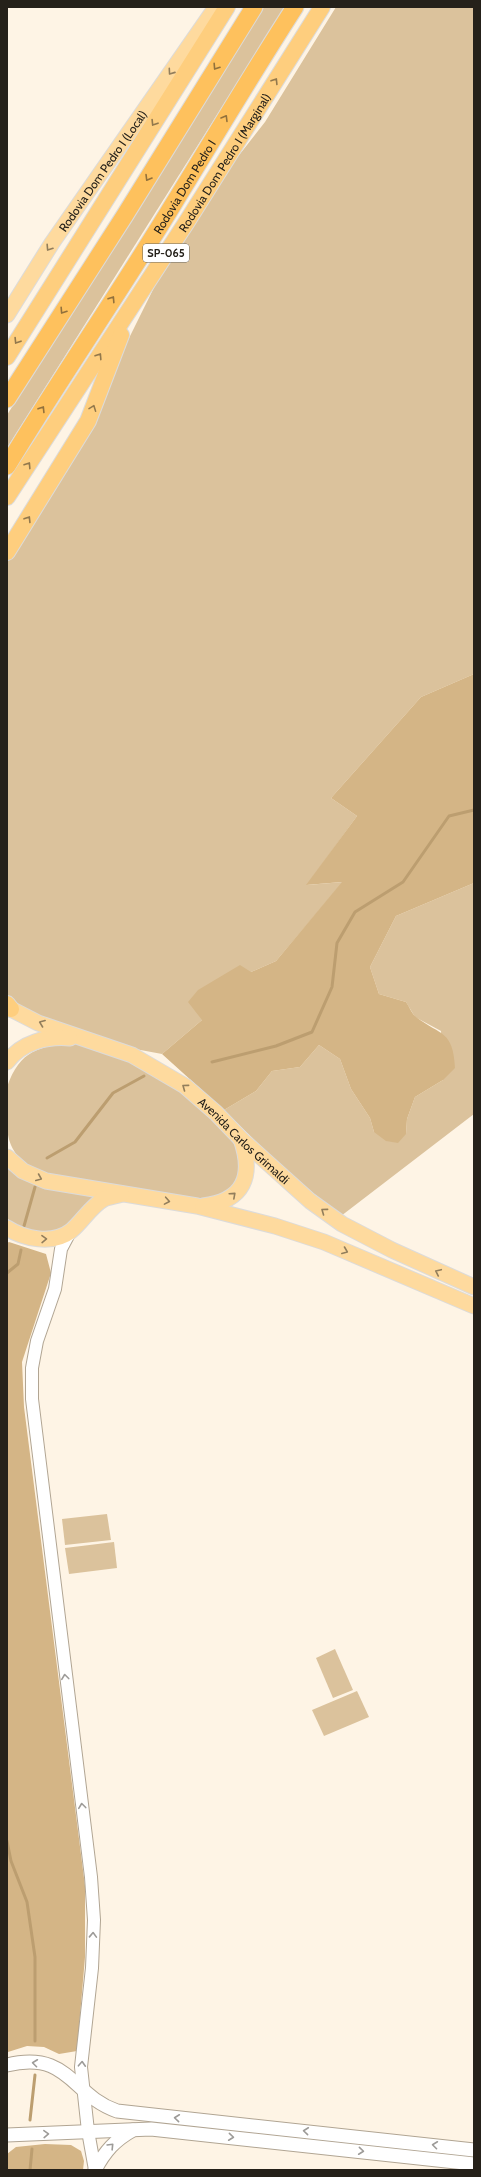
<svg xmlns="http://www.w3.org/2000/svg" width="481" height="2177" font-family="Cabin,sans-serif">
<style>
.green{fill:#dbc29c}
.forest{fill:#d4b586}
.lines{fill:none;stroke-linecap:round;stroke-linejoin:round}
.stream{stroke:#bc9e70;stroke-width:3}
.tertiary-casing{stroke:#b1a593;stroke-width:14}
.secondary-casing{stroke:#b1a593;stroke-width:15}
.primary-casing{stroke:#dcdbda;stroke-width:17}
.trunk-casing{stroke:#dcdbda;stroke-width:18}
.motorway-casing{stroke:#dcdbda;stroke-width:19}
.tertiary{stroke:#fff;stroke-width:12}
.secondary{stroke:#fff;stroke-width:13}
.primary{stroke:#feda9e;stroke-width:15}
.trunk{stroke:#fece7e;stroke-width:16}
.motorway{stroke:#fec15d;stroke-width:17}
.oneway{stroke:#92713c}
.oneway2{stroke:#927e5c}
.oneway3{stroke:#92784c}
.oneway4{stroke:#9d9b98}
.labels{text-anchor:middle;dominant-baseline:central;stroke-width:3.5;stroke-linejoin:round;paint-order:stroke}
.shield{fill:#fff;stroke:#66645f;stroke-width:1}
.shield-label{font-size:11px;font-weight:bold;fill:#25211a}
.street-label{font-size:12px;fill:#25211a;stroke:#fff}
</style>
<rect width="100%" height="100%" fill="#fef4e5"/>
<g class="green">
<path d="M264,7H285L7,448V415Z"/>
<path d="M336,7H474V674L421,697L331,798L357,816L307,885L343,882L276,961L251,972L202,1020L162,1054L87,1040L7,1001V552L88,421L186,223L265,122Z"/>
<path d="M474,883V1114L341,1216L283,1168L224,1110L256,1091L272,1071L300,1067L319,1045L340,1059L351,1089L370,1118L374,1132L406,1134L407,1119L415,1097L443,1080L441,1031L415,1017L406,1002L379,994L370,967L396,916Z"/>
<path d="M75,1043L122,1058L173,1085L214,1118L240,1149C238,1186 241,1185 207,1200L47,1176C0,1154 7,1132 7,1087C20,1050 39,1046 75,1043Z"/>
<path d="M7,1163L105,1194C93,1204 82,1216 70,1225C51,1238 22,1234 7,1218Z"/>
<path d="M107,1514L111,1540L65,1545L62,1519Z"/>
<path d="M114,1542L117,1568L69,1574L65,1548Z"/>
<path d="M335,1649L353,1690L333,1698L316,1658Z"/>
<path d="M357,1691L369,1717L324,1736L312,1710Z"/>
</g>
<g class="forest">
<path d="M474,674V883L396,916L370,967L379,994L406,1002C409,1006 412,1014 416,1017C441,1036 453,1030 455,1068L443,1080L415,1097L407,1119L406,1134L398,1143L386,1141L374,1132L370,1118L351,1089L340,1059L319,1045L300,1067L272,1071L256,1091L224,1110L162,1054L202,1020L188,1002L198,990L240,965L251,972L276,961L342,882L306,885L357,816L331,798L421,697Z"/>
<path d="M9,1242L46,1254L51,1273L22,1362L24,1407L85,1886V1957L77,2051L59,2054L44,2047L27,2046L8,2052L7,2043V1243Z"/>
<path d="M45,2144L71,2145L81,2151L84,2161L83,2170H7V2154L16,2147Z"/>
</g>
<g class="lines">
<g class="stream">
<path d="M212,1062L276,1046L312,1032L332,987L337,943L355,912L403,882L449,816L474,810"/>
<path d="M47,1158L75,1142L113,1093L144,1076"/>
<path d="M24,1226L35,1187"/>
<path d="M7,1273L18,1264L21,1250"/>
<path d="M7,1841L11,1861L27,1902L35,1957V2041"/>
<path d="M30,2120L35,2075"/>
<path d="M30,2170L32,2149"/>
</g>
<defs>
<path id="tertiary" d="M70,1232L61,1249L55,1289L37,1341L32,1368V1399L91,1877L94,1920L92,1968L81,2067L88,2131L95,2170"/>
<g id="secondary">
<path d="M7,2065C69,2050 71,2095 117,2111L474,2150"/>
<path d="M7,2135L151,2129L474,2164"/>
<path d="M95,2170C105,2151 115,2140 133,2130"/>
</g>
<g id="primary">
<path id="s1" d="M7,315L52,243L216,7"/>
<path id="s2" d="M7,1007L38,1023L132,1055L185,1086L216,1113L241,1139L310,1201L342,1224L392,1250L474,1287"/>
<path d="M7,1062C22,1042 47,1036 70,1038"/>
<path d="M7,1157L23,1171L46,1181L197,1206L275,1226L324,1242L474,1306"/>
<path d="M203,1206C244,1201 254,1176 241,1139"/>
<path d="M7,1228C24,1239 53,1245 71,1231C82,1222 91,1206 104,1199C109,1197 116,1196 122,1194"/>
</g>
<g id="trunk">
<path d="M7,357L227,7"/>
<path id="s3" d="M7,497L186,223L322,7"/>
<path d="M7,552L88,421L121,335"/>
<path d="M7,1004L11,1009"/>
</g>
<g id="motorway">
<path d="M7,399L125,215L254,7"/>
<path id="s4" d="M7,466C61,377 120,292 174,203C214,138 253,72 295,7"/>
</g>
</defs>
<use href="#tertiary" class="tertiary-casing"/>
<use href="#secondary" class="secondary-casing"/>
<use href="#primary" class="primary-casing"/>
<use href="#trunk" class="trunk-casing"/>
<use href="#motorway" class="motorway-casing"/>
<use href="#tertiary" class="tertiary"/>
<use href="#secondary" class="secondary"/>
<use href="#primary" class="primary"/>
<use href="#trunk" class="trunk"/>
<use href="#motorway" class="motorway"/>
</g>
<defs><path id="oneway-chevron" d="M-2-3.5L2.5 0L-2 3.5" fill="none" stroke-width="1.6" stroke-linecap="round" stroke-linejoin="round"/></defs>
<g class="oneway">
<use href="#oneway-chevron" transform="translate(216 67) rotate(123)"/>
<use href="#oneway-chevron" transform="translate(225 118) rotate(-59)"/>
<use href="#oneway-chevron" transform="translate(148 178) rotate(121)"/>
<use href="#oneway-chevron" transform="translate(112 299) rotate(-57)"/>
<use href="#oneway-chevron" transform="translate(63 311) rotate(123)"/>
<use href="#oneway-chevron" transform="translate(42 409) rotate(-58)"/>
</g>
<g class="oneway2">
<use href="#oneway-chevron" transform="translate(171 72) rotate(125)"/>
<use href="#oneway-chevron" transform="translate(49 248) rotate(123)"/>
<use href="#oneway-chevron" transform="translate(42 1023) rotate(-159)"/>
<use href="#oneway-chevron" transform="translate(185 1087) rotate(-144)"/>
<use href="#oneway-chevron" transform="translate(39 1178) rotate(23)"/>
<use href="#oneway-chevron" transform="translate(233 1195) rotate(-42)"/>
<use href="#oneway-chevron" transform="translate(167 1201) rotate(10)"/>
<use href="#oneway-chevron" transform="translate(324 1211) rotate(-144)"/>
<use href="#oneway-chevron" transform="translate(44 1239) rotate(-1)"/>
<use href="#oneway-chevron" transform="translate(345 1251) rotate(22)"/>
<use href="#oneway-chevron" transform="translate(438 1272) rotate(-155)"/>
</g>
<g class="oneway3">
<use href="#oneway-chevron" transform="translate(275 81) rotate(-58)"/>
<use href="#oneway-chevron" transform="translate(154 123) rotate(122)"/>
<use href="#oneway-chevron" transform="translate(17 341) rotate(122)"/>
<use href="#oneway-chevron" transform="translate(99 356) rotate(-57)"/>
<use href="#oneway-chevron" transform="translate(93 408) rotate(-69)"/>
<use href="#oneway-chevron" transform="translate(28 465) rotate(-57)"/>
<use href="#oneway-chevron" transform="translate(28 519) rotate(-58)"/>
</g>
<g class="oneway4">
<use href="#oneway-chevron" transform="translate(65 1677) rotate(-97)"/>
<use href="#oneway-chevron" transform="translate(82 1806) rotate(-97)"/>
<use href="#oneway-chevron" transform="translate(93 1935) rotate(-88)"/>
<use href="#oneway-chevron" transform="translate(35 2063) rotate(-173)"/>
<use href="#oneway-chevron" transform="translate(82 2064) rotate(-87)"/>
<use href="#oneway-chevron" transform="translate(177 2118) rotate(-174)"/>
<use href="#oneway-chevron" transform="translate(306 2131) rotate(-174)"/>
<use href="#oneway-chevron" transform="translate(46 2134) rotate(-2)"/>
<use href="#oneway-chevron" transform="translate(231 2137) rotate(6)"/>
<use href="#oneway-chevron" transform="translate(435 2145) rotate(-173)"/>
<use href="#oneway-chevron" transform="translate(111 2146) rotate(-46)"/>
<use href="#oneway-chevron" transform="translate(361 2151) rotate(6)"/>
</g>
<g class="labels">
<rect class="shield" x="143" y="244" width="46" height="18" rx="3"/>
<g class="shield-label">
<text x="166" y="253">SP-065</text>
</g>
<g class="street-label">
<text stroke="none"><textPath href="#s3" startOffset="399">Rodovia Dom Pedro I (Marginal)</textPath></text>
<text stroke="none"><textPath href="#s1" startOffset="173">Rodovia Dom Pedro I (Local)</textPath></text>
<text stroke="none"><textPath href="#s4" startOffset="331">Rodovia Dom Pedro I</textPath></text>
<text stroke="none"><textPath href="#s2" startOffset="276">Avenida Carlos Grimaldi</textPath></text>
</g>
</g>
<rect width="481" height="2177" fill="none" stroke="#25211a" stroke-width="16"/>
</svg>
